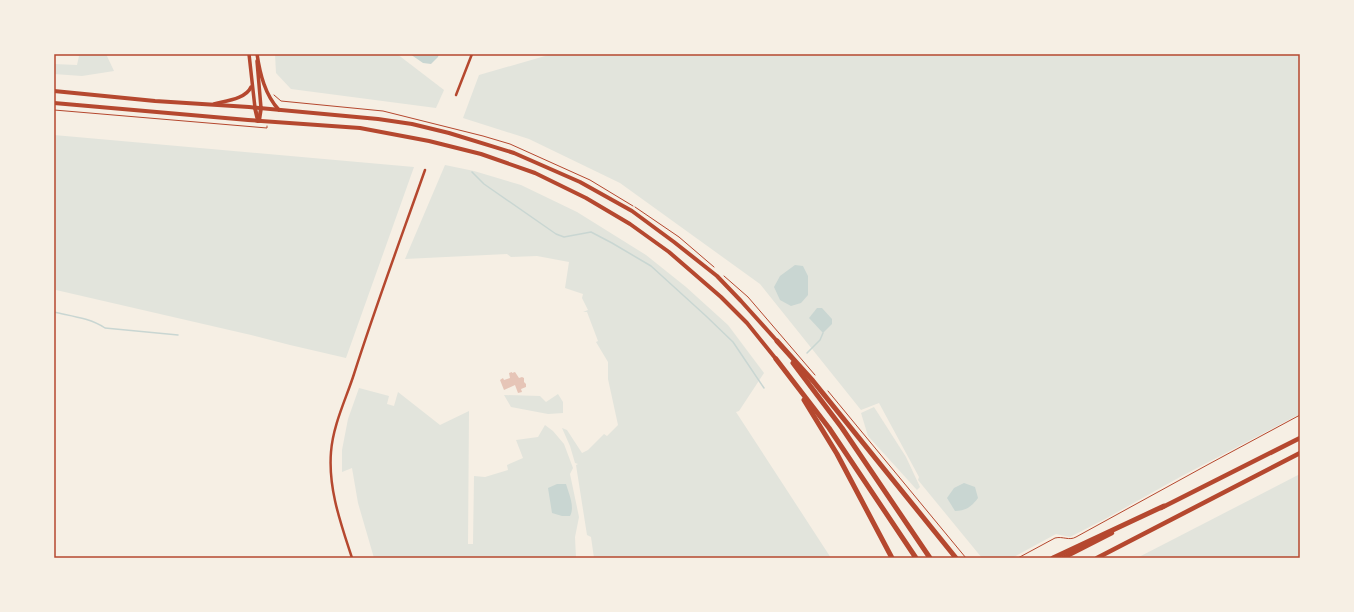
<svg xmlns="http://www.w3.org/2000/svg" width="1354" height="612" font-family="Overpass,sans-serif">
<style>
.green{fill:#e2e4dc}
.water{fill:#c9d6d2}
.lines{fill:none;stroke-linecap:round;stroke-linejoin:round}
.stream{stroke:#c9d6d2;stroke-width:1.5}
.building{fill:#e6c5b7}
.path{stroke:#b5482f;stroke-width:1}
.minor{stroke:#b5482f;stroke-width:2.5}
.secondary{stroke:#b5482f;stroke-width:3.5}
.primary{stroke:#b5482f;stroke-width:4}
.trunk{stroke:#b5482f;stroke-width:4.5}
.motorway{stroke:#b5482f;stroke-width:5}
.neatline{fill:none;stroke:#b5482f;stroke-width:1.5}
</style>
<rect width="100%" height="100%" fill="#f6efe4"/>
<g class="green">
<path d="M70,54H106L114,71L82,76L54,74V64L77,65L79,56Z"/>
<path d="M275,54H397L444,90L436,108L291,89L276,73Z"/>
<path d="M552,54H1300V414L1180,477L1105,519L1070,537L1056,534L1012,558H982L918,480L919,477L879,403L861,410L760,284L620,183L529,139L463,118L479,75Z"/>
<path d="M54,135L414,167L346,358L290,345L251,335L56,290L54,291Z"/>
<path d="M445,165L474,171L521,185L577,212L646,255L686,287L728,325L764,373L739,411L736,412L831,558H594L591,537L587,535L576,465L578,464L575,463L570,446L562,428L567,430L582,453L588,450L604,434L607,436L618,425L608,379V362L596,342L598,341L587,312H583L588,310L582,298L583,294L565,288L569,262L537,256L511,257L507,254L405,259Z"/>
<path d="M359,388L389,396L387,404L394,406L398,392L440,425L469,411L468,544H473L474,476L485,477L508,470L507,465L523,458L516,440L538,437L545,425L553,431L564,444L573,468L570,474L579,517L575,537L576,558H374L358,503L352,468L342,472V450L348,419Z"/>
<path d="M558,394L563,402V413L548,414L511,407L504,395L540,396L546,402Z"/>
<path d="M874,407L906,457L920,487L917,490L868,436L861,413Z"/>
<path d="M1300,474V558H1137Z"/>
</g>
<g class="water">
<path d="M410,54H439L438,57L431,64L423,63Z"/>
<path d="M795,265L803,266L808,276V295L801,303L791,306L780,300L774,287L780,276Z"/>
<path d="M817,308H822L832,319V324L823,333L809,318Z"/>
<path d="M964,483L975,487L978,498C972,506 966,511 955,511L947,498L954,488Z"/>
<path d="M557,484H566C569,494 575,507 570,516H562L552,513L548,488Z"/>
</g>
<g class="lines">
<g class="stream">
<path d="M472,172L484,184L556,234L564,237L591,232L612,243L651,266L706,316L733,342L764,388"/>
<path d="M54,312C71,316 90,318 105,328L178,335"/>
<path d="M807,353L820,340L823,333"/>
</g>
</g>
<path class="building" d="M512,372V373L515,372L519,378L522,377L524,378V382L526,384V387L521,389L522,392L518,393L515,385L504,390L500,380L503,378L504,380L510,378L509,373Z"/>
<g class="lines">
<g class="path">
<path d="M274,95L281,101L383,111L483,136L510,144L590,180L633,206"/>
<path d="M54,110L267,128V126"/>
<path d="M635,207L679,237L714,267"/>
<path d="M724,276L748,297L815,375"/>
<path d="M828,391L966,558"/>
<path d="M1018,558L1055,538C1063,536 1069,541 1076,537L1209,464L1300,415"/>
</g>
<g class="minor">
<path d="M456,95L472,54"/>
<path d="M352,558C341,524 328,489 331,452C333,425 346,399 354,374C376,305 401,238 425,170"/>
</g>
<g class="secondary">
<path d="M249,54L255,108"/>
<path d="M257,54C260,74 265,95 279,110"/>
<path d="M257,61L261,108"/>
<path d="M214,104C225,101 246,99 251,87"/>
</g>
<g class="primary">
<path d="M54,91L155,101L249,107L378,119L412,124L449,133L514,153L580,182L632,211L674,242L717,276L741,301L777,341"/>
<path d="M54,103L248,120L360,128L429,141L481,154L535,173L586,198L630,224L669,252L721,297L747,323L776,359"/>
<path d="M255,108L258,121"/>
<path d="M259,121L261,108"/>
</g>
<g class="trunk">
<path d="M1161,508L1300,438"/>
<path d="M1063,558L1112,533"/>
<path d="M1097,558L1300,453"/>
</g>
<g class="motorway">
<path d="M777,341L813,381L956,558"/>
<path d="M776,359L829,428L916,558"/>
<path d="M793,363L842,428L930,558"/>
<path d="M804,400L837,454L892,558"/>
<path d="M1053,558L1164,506"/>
</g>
</g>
<rect width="1354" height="612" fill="none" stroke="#f6efe4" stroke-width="110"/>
<rect x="55" y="55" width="1244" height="502" class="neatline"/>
</svg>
